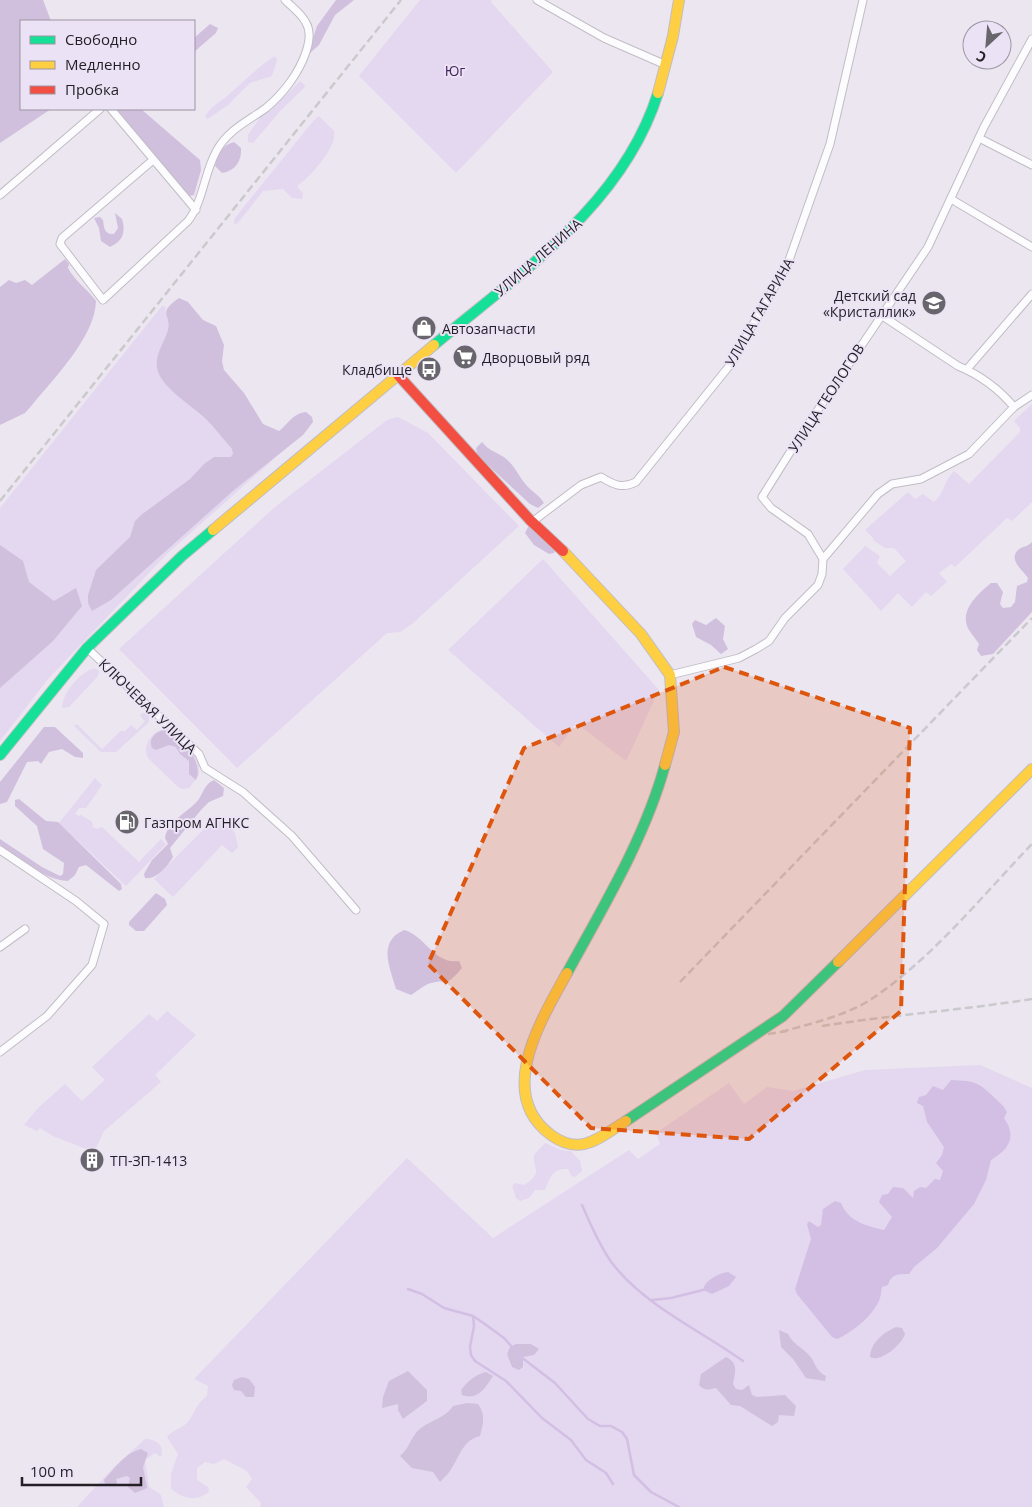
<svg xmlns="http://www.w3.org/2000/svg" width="1032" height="1507" font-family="'Open Sans',sans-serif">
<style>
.green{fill:#e4d7f0}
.forest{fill:#d0c0de}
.water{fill:#d3bfe3}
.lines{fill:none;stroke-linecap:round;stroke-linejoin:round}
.stream{stroke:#d3bfe3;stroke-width:2.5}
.street-casing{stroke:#c1bdc4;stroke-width:9}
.fast-casing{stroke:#c1bdc4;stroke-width:12}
.slow-casing{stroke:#c1bdc4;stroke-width:12}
.jam-casing{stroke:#c1bdc4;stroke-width:12}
.street{stroke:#fcfbfd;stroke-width:7}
.fast{stroke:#16e098;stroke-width:10}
.slow{stroke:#ffcf43;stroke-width:10}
.jam{stroke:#f24e42;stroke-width:10}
.rail{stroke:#cac9cc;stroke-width:2.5;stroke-dasharray:8 4;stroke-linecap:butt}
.marked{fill:#de560d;fill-opacity:0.2;stroke:#de560d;stroke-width:4;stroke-dasharray:10 6;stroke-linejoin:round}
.labels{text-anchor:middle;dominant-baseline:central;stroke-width:4;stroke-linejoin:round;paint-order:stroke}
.park-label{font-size:14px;fill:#43225a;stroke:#ece2f5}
.street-label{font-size:14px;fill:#221f25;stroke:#ece2f5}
.poi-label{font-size:14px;fill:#221f25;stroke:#ece2f5;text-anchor:start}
</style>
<rect width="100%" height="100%" fill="#ece6f1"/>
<g class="green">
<path d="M420,0H492L491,2L553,72L456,173L359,76Z"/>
<path d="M275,56L277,60L272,76L250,83L228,105L208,119L205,117C210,106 218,104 227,96C243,83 257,67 275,56Z"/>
<path d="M300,81L305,85L304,88L281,110L253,143L248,142V135L262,115L271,110Z"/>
<path d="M319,116L334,131C338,146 310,177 298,185V188L303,193L302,199L292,198L283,189L263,191L238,223L234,224V219L314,120Z"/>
<path d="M162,306L166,307L165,311L284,450L168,553L48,679L0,741V508Z"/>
<path d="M1032,404V502L1012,521L1007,518L955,567L951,564L939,573L947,582L931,596L926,592L912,607L898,593L881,611L843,569L865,546L880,556L877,563L890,576L906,561L894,548H885L873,540V538L865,530L908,492L915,499L923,494L934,502C947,490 942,483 954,471L969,484L1020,432V428L1014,421Z"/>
<path d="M398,417L428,433L519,526L412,624L400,632L387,633L237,768L119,649L275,507L387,420Z"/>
<path d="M543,559L659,690L626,761L576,723L559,747L448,650Z"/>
<path d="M95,668L99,671L98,676L69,707L62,708C62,693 80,672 95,668Z"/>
<path d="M142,713L149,714V722L116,752H101L74,726L77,724L102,749L122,730L124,732L131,725L137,730L145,721L140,716Z"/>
<path d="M165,729L170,730L195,755L199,765V775L189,788L182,789L177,786L148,758C142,746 151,731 165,729Z"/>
<path d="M95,778L102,785L86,808H79L75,814L79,816L81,815L92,822L93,827L97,829L102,827L139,862L161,839L166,844L126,886L59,823Z"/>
<path d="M218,815L235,833L238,847L232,853L222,845L173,897L154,879Z"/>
<path d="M167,1011L196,1035L155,1075L161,1082L104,1131L94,1152L53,1136L40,1128L37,1131L24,1125L38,1108L65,1084L82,1101L105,1080L92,1067L149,1014L157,1021Z"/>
<path d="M980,1065L1032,1088V1507H260L261,1503L246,1487L252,1479L247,1471L224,1459L214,1464L205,1462L197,1468V1480L208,1487L209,1492C196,1502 184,1499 171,1489V1474L178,1454L167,1437C173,1430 182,1428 187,1423C196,1413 194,1406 207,1396L208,1386L194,1379L407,1158L493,1238L629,1150L638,1159L660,1144L656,1133L729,1083L744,1104L767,1087L793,1091L865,1070Z"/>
<path d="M545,1143L561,1150L571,1151L580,1161L582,1171L575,1177L572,1176L568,1169C552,1168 550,1178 545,1190H535L529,1198L520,1201L516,1198L512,1186L515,1183L524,1185C544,1173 533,1170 534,1155Z"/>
<path d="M145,1439C156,1439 165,1445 161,1457L155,1453L145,1460L149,1487L161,1495L164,1507H77L114,1467Z"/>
</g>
<g class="forest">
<path d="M0,0H43L51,21H21V109H51L0,143Z"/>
<path d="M336,0H354L335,15L319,45L310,53L309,50L317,26Z"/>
<path d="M210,24L218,28L216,33L194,52V38Z"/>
<path d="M115,109H141L200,160L201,170L194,195L189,196L183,193Z"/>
<path d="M234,142L241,148C242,161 235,171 222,173L215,166C217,155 222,145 234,142Z"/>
<path d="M115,213L122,219C126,232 123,241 110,247L101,241L99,228L94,218L100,217L103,220C104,227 104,235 114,234L118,228Z"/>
<path d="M65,259L69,264L68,268C75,281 87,289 96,301C95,337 54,378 32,405L25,413L0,425V287L9,280L16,283L25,280L32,285Z"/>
<path d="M179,298L188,302L203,320L216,326L224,345L222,361L224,370L244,393L263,424L279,431C288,424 293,413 306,412L312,417L313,422L303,435L234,490L111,600L92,611L88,603V595L96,570L130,537L135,521L141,515L190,479L204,464L214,457H231L233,454L232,449C223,439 216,429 207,420C193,406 159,387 157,367C155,353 165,342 168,330C172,314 156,314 179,298Z"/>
<path d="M482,442C490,451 492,450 502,456C513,462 519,477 527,486C533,492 540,496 544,503L538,508L530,504L478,456L476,448Z"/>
<path d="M529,525L555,549L554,553L549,554L534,545L525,533Z"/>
<path d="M1032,542V612L993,654L981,656L977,650L979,644C976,639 972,635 969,630C958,611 978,594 991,583H997L1003,592L1000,604L1003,608L1011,607L1015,602L1017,586L1027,582L1028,578C1023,570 1008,560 1018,550C1022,546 1028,547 1032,542Z"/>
<path d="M0,545L23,561L29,582L54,601L76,588L82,606L53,641L0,688Z"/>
<path d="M716,618L725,626L723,639L728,649L721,654L711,645L696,637L692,624L695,620L706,625Z"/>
<path d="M44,727H55L83,753V758L75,757L62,749L49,752L41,764L38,761L27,762L7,802L0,804V782Z"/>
<path d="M164,730C181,734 204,762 196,780L189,774V761L180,754L176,747L169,745L156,750L152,748C148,739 155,732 164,730Z"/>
<path d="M214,780L224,788L223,796L209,802L201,810L170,848L173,857C168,866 156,880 145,878L144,874L152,860L168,844L165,838C168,820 188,813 199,799C203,792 206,783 214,780Z"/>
<path d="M19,799L46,821L58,822L121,884L122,889L119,891L86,865L79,867L75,875L68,881C42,879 21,859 0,845V839L42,867L60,876L63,874L64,863L43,849L37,826L15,806V800Z"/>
<path d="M156,893L165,899L167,905L144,931H136L129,925V922Z"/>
<path d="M404,930C425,935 434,965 459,961L462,968C443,990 450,977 428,984C423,986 416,992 411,995L396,989C390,967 377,942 404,930Z"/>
<path d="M896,1327L902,1328L905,1334C902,1344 881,1363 870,1357C870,1343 884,1332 896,1327Z"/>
<path d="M779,1330L788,1334C794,1345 800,1346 808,1354C816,1362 815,1371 826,1376L825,1381L806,1378L793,1359L781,1347Z"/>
<path d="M516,1344H531L539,1349L534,1355L523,1357V1367L519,1370L512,1367L507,1354L510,1347Z"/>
<path d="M726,1357C739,1363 735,1373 733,1384L736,1389L742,1390L749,1385L752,1395L757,1397L785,1395L796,1406L794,1416L779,1415L778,1422L772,1426L740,1406L731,1405L716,1388C709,1390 704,1391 699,1385L701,1374Z"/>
<path d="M408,1371L427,1390V1401L403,1419L398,1410V1404L382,1408L383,1397L389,1381Z"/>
<path d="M486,1372L493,1376C486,1387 478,1401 462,1395L461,1390C467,1382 476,1374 486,1372Z"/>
<path d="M242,1377L249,1379L255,1387L254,1397H246L241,1391L234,1390L232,1385L234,1380Z"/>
<path d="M467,1403L478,1404C486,1415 483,1424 480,1436C464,1440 461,1453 453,1466C450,1472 445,1477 440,1482L433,1472L412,1468L400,1456C409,1448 409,1442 416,1433C425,1421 444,1420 453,1406Z"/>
<path d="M141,1449L148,1453L143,1467L147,1488L135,1493L128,1487L130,1478L127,1476L116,1479L117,1483L113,1486L105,1484L104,1480C115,1468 125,1453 141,1449Z"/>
</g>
<g class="water">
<path d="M951,1080C977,1081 978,1082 997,1100C1001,1104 1004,1106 1007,1112L1004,1118C1017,1137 1009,1149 991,1160L986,1180L974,1204L937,1248L914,1267L909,1274C898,1274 891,1274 888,1285L882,1287C881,1290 881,1295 880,1298C875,1314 852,1333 837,1339L832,1337L797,1294L795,1289L811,1239L807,1224L809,1221L818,1227L821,1225L823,1209L835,1201L841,1203C848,1221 866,1226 884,1230L892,1217L879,1202L882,1195L888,1194L893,1187L903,1188L913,1198L914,1191L920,1187L926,1188L935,1179L940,1180L943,1171L936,1163L942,1155L944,1147L927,1122L923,1106L917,1103L919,1097L926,1095L933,1086L943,1090Z"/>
<path d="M728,1272L736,1277L729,1286L712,1294L703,1290C704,1281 719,1273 728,1272Z"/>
</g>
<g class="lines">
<g class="stream">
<path d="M582,1205C591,1225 599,1245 612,1263C645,1306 700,1330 743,1361"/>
<path d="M408,1289L422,1294L444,1308L473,1316L482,1322L504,1338L521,1357L555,1383L588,1419L600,1426H611L622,1432L627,1439L634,1475L651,1492L679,1507"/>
<path d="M652,1300L671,1298L703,1290"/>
<path d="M473,1316L474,1326L470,1347L471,1355L475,1361L506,1381L542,1418L571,1440L586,1460L606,1473L613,1484"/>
</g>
<defs>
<g id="street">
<path d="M537,0L604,38L666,65"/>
<path d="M111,109L196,210"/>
<path d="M979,138L1032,165"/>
<path d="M153,160L62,238L60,244L103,300L188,221C204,200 204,172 217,150C228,130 248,121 266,108C283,94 299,73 306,52C309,43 311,31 306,23C302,14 292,7 285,0"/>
<path d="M0,195L100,109"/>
<path d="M951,199L1032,247"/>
<path d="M881,315L958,366C980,375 998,388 1014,407"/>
<path d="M968,368L1032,294"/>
<path d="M532,522L581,485L601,477C614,485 622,489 636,482L730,365L788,263L830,144L863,0"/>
<path d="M823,559L878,494L892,484L921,479L969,454L1014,407L1032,395"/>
<path d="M87,648L199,754L205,768L243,792L292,836L356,910"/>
<path d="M670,675L739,658L756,649L769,641L785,618L818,585L822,574L823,559L808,534L771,508L762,497L799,438L928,247L984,127L1032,39"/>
<path d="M0,850L76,901L104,924L92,965L47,1016L0,1052"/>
<path d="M0,947L25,929"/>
</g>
<g id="fast">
<path d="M434,345C520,273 623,205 658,93"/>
<path d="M0,755L87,648L182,556L213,530"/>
<path d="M567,973C603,907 645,838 665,765"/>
<path d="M626,1121L783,1016L838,962"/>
</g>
<g id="slow">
<path d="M658,93L673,36L679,0"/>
<path d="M213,530L434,345"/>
<path d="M563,551L641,634L670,675L674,732L665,765"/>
<path d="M838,962L1032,769"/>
<path d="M567,973C541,1020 495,1094 551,1135C581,1157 600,1137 626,1121"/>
</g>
<path id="jam" d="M398,375L530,520L563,551"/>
</defs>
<use href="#street" class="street-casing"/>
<use href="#fast" class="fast-casing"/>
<use href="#slow" class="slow-casing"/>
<use href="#jam" class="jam-casing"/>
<use href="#street" class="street"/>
<use href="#fast" class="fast"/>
<use href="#slow" class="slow"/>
<use href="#jam" class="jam"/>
<g class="rail">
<path d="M0,501L401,0"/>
<path d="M680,982L1032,618"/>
<path d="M822,1026C892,1015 962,1010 1032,999"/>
<path d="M781,1032C813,1023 849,1015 876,996C935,955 982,896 1032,844"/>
<path d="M768,1034L787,1031"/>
</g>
</g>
<path class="marked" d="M724,667L910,728L901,1011L749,1139L591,1128L428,964L524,748Z"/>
<defs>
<symbol id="school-disc" viewBox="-11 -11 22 22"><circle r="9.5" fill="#69656c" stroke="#ece2f5"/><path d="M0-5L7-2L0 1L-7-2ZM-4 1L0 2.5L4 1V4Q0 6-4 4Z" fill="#fff"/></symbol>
<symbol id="shop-disc" viewBox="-11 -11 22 22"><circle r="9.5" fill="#69656c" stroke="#ece2f5"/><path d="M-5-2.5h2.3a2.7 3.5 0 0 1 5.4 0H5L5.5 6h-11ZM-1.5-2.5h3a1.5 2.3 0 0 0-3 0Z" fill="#fff"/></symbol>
<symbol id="supermarket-disc" viewBox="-11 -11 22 22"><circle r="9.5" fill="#69656c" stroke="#ece2f5"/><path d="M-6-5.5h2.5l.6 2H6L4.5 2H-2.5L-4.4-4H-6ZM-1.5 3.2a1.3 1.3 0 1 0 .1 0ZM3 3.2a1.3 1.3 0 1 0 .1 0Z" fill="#fff"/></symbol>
<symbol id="bus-disc" viewBox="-11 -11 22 22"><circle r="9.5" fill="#69656c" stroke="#ece2f5"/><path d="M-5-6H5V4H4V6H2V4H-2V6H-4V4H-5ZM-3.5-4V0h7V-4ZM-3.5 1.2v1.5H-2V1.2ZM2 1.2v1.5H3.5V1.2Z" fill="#fff"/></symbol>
<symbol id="fuel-disc" viewBox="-11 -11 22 22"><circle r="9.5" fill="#69656c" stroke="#ece2f5"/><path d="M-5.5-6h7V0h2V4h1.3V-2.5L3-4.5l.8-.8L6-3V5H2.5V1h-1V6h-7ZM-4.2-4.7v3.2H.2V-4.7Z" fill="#fff"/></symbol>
<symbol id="building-disc" viewBox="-11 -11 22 22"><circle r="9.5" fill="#69656c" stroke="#ece2f5"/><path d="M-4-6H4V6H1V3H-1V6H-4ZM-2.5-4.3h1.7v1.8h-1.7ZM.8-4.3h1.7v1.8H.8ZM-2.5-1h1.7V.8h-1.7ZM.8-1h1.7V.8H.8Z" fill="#fff"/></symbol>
</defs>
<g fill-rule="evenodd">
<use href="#school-disc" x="920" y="289" width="28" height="28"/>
<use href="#shop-disc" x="410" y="314" width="28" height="28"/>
<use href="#supermarket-disc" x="451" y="343" width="28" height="28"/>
<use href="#bus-disc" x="415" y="355" width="28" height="28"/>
<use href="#fuel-disc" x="113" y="808" width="28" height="28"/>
<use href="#building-disc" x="78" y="1146" width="28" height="28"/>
</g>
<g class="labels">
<g class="park-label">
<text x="455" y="70">Юг</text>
</g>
<g class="street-label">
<text transform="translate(538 257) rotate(-41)">УЛИЦА ЛЕНИНА</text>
<text transform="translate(759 312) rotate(-60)">УЛИЦА ГАГАРИНА</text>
<text transform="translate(826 398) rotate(-57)">УЛИЦА ГЕОЛОГОВ</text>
<text transform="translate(148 706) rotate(44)">КЛЮЧЕВАЯ УЛИЦА</text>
</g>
<g class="poi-label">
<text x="916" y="295" text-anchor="end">Детский сад<tspan x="916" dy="16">«Кристаллик»</tspan></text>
<text x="442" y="328">Автозапчасти</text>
<text x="482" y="357">Дворцовый ряд</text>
<text x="412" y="369" text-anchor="end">Кладбище</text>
<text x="144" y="822">Газпром АГНКС</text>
<text x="110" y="1160">ТП-ЗП-1413</text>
</g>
</g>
<rect x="20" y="20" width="175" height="90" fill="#ece2f5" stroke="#9b94a2"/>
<rect x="30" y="36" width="25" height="8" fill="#16e098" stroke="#9b94a2"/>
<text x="65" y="45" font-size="15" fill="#221f25">Свободно</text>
<rect x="30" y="61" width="25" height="8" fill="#ffcf43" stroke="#9b94a2"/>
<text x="65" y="70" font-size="15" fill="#221f25">Медленно</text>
<rect x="30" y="86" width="25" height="8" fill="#f24e42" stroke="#9b94a2"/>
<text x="65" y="95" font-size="15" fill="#221f25">Пробка</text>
<g transform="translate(987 45) rotate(206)"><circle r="24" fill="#ece2f5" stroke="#9b94a2"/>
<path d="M0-4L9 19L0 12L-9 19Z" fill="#69656c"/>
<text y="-8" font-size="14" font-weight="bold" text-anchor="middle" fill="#221f25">С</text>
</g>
<path d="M22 1477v8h119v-8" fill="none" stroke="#221f25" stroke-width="2.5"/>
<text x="30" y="1477" font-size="15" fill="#221f25" stroke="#ece2f5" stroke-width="4" paint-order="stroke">100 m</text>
</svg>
